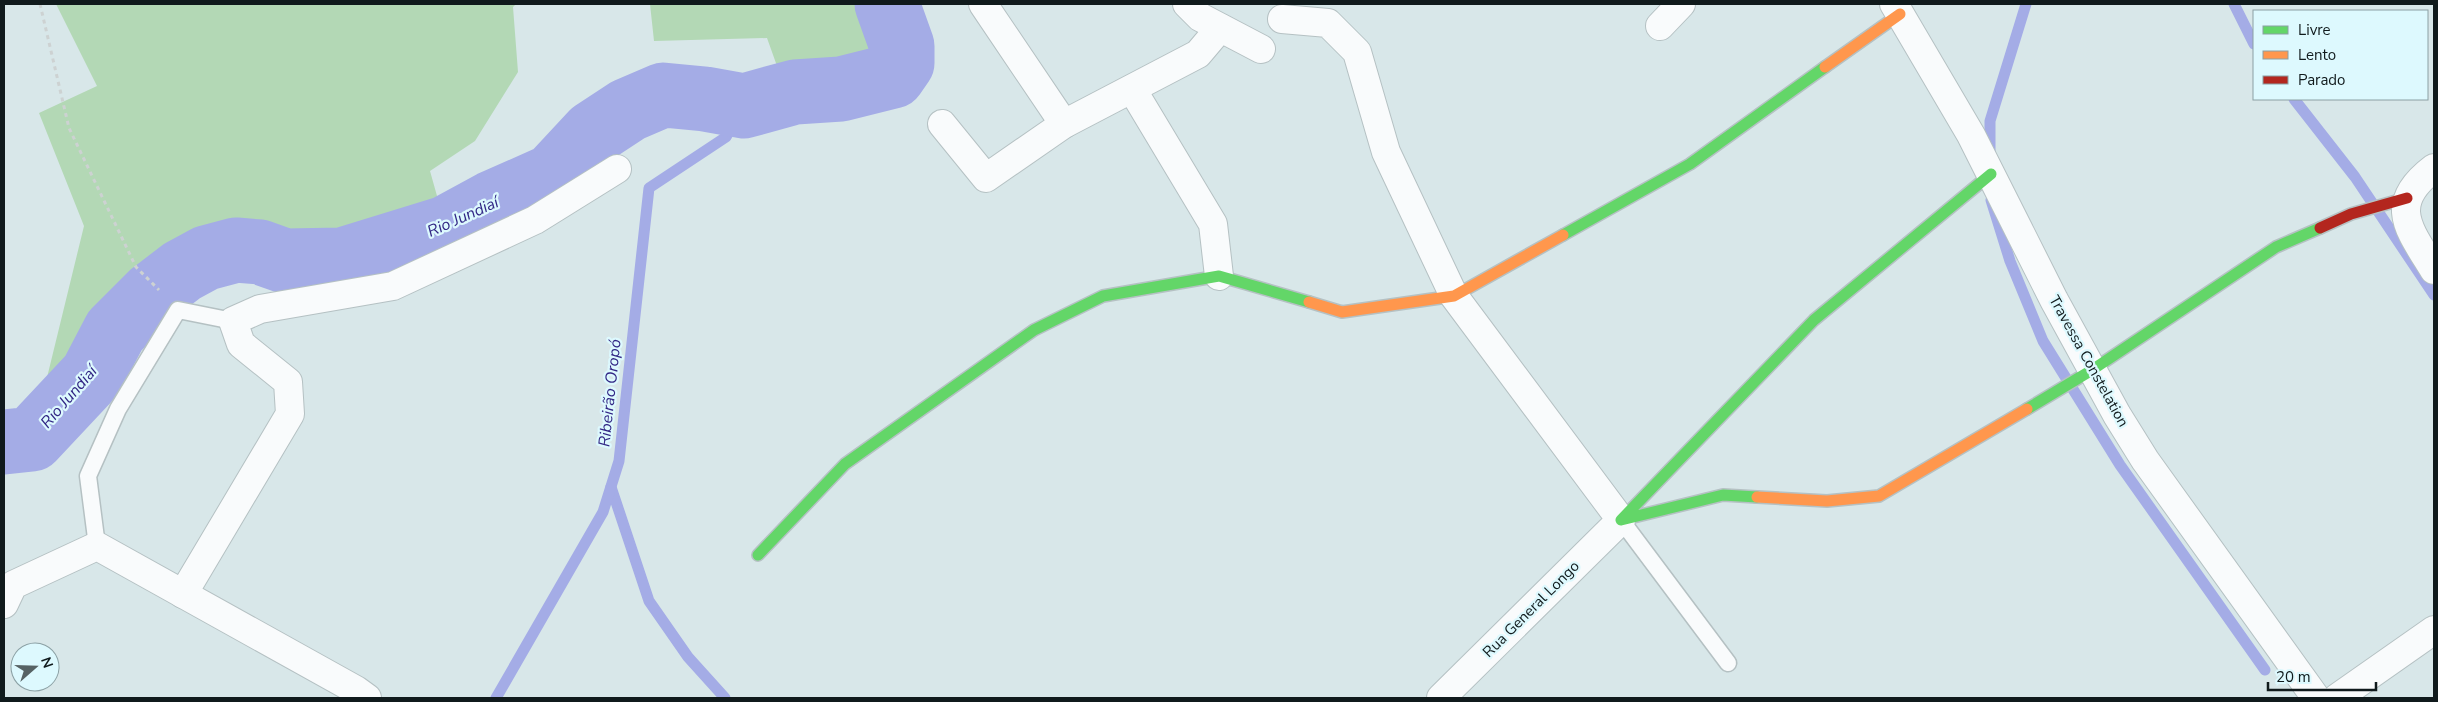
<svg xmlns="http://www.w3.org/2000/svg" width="2438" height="702" font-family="'Nunito Sans',sans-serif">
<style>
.green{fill:#b3d8b5}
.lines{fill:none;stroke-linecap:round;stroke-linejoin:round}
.stream{stroke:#a4ace6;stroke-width:11}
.river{stroke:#a4ace6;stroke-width:65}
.lane-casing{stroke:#b5c1c3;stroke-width:19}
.street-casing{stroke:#b5c1c3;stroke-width:30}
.fast-casing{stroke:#b5c1c3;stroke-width:14}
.slow-casing{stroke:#b5c1c3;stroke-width:14}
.jam-casing{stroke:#b5c1c3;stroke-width:14}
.path{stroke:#cdd2d2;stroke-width:3;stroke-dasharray:4 4;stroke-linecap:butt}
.lane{stroke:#f9fbfc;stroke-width:16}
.street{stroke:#f9fbfc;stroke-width:28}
.fast{stroke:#63d668;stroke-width:11}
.slow{stroke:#ff974d;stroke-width:11}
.jam{stroke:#b3261e;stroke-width:11}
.labels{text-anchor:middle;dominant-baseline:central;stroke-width:4.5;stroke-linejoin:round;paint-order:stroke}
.street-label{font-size:15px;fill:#101a1c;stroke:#ddf9fe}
.water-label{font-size:16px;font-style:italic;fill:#322785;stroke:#ddf9fe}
</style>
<rect width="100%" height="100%" fill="#d8e7e9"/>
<g class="green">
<path d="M56,4H516L513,7L518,72L475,141L430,171L446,228L342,260L285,261L236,250L206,258L182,271L152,294L115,331L92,375L32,439L84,226L39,113L97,86Z"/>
<path d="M650,4H887L902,46V63L893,76L841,89L787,94L767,38L654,41Z"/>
</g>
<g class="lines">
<g class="stream">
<path d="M2234,4L2254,44"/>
<path d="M2294,99L2355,177L2434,295"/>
<path d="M1990,156V121L2026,4"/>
<path d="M1991,200L2010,261L2043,341L2120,465L2265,670"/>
<path d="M611,487L649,601L688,657L725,698"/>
<path d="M496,698L603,512L619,461L649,188L726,137L744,106"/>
</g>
<path class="river" d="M4,442L32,439L92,375L115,331L152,294L182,271L206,258L236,250L260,252L285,261L342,260L446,228L492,203L553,176L593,133L628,110L663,95L705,99L744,106L795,92L841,89L893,76L902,63V46L887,4"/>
<defs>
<g id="lane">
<path d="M1621,520L1728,663"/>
<path d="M97,546L88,476L118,409L178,310L233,321"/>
</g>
<g id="street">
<path d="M983,4L1064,124"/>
<path d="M1187,4L1200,17L1261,49"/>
<path d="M1894,4L1971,135L2054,300L2117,415L2145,460L2316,698"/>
<path d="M1282,19L1328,23L1357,52L1386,152L1454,296L1621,520L1441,698"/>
<path d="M1660,26L1681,4"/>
<path d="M1132,89L1213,224L1219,276"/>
<path d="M942,124L986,178L1064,124L1198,54L1220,28"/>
<path d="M2434,168C2386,204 2409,229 2434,270"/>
<path d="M183,594L290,414L288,382L241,344L233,321L260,309L393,286L535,220L617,169"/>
<path d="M4,604L13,585L97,546L356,690L367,698"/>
<path d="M2337,698L2434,630"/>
</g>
<g id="fast">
<path d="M1563,235L1690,164L1825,67"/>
<path d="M2027,409L2092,370L2276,247L2320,228"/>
<path d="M1757,497L1723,495L1621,520L1814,320L1991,174"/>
<path d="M758,555L845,464L1034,330L1103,296L1219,276L1309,302"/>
</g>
<g id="slow">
<path d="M1825,67L1900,14"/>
<path d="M1309,302L1342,312L1454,296L1563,235"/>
<path d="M1757,497L1827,501L1879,496L2027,409"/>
</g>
<path id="jam" d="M2320,228L2351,214L2407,198"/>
</defs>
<use href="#lane" class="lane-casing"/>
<use href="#street" class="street-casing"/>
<use href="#fast" class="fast-casing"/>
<use href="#slow" class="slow-casing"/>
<use href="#jam" class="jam-casing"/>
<path class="path" d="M40,4L69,128L136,267L159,290"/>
<use href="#lane" class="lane"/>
<use href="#street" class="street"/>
<use href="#fast" class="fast"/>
<use href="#slow" class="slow"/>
<use href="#jam" class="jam"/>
</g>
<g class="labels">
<g class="street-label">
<text transform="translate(2089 361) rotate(61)">Travessa Constelation</text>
<text transform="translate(1531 609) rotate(-45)">Rua General Longo</text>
</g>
<g class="water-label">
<text transform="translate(463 217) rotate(-24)">Rio Jundiaí</text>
<text transform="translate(610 393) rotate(-84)">Ribeirão Oropó</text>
<text transform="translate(69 397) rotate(-49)">Rio Jundiaí</text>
</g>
</g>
<rect width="2438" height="702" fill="none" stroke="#101a1c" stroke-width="10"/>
<rect x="2253" y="10" width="175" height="90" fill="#ddf9fe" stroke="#8ba0a4"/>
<rect x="2263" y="26" width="25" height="8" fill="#63d668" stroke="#8ba0a4"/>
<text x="2298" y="35" font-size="15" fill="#101a1c">Livre</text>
<rect x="2263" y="51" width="25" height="8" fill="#ff974d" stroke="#8ba0a4"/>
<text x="2298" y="60" font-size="15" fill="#101a1c">Lento</text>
<rect x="2263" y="76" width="25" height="8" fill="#b3261e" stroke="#8ba0a4"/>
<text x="2298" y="85" font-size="15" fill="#101a1c">Parado</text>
<g transform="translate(35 667) rotate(70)"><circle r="24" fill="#ddf9fe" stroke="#8ba0a4"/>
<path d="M0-4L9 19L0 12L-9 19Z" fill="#566264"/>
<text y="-8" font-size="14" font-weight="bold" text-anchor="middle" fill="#101a1c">N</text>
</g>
<path d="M2268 682v8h108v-8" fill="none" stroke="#101a1c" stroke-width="2.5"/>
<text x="2276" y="682" font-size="15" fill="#101a1c" stroke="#ddf9fe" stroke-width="4" paint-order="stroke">20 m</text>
</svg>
